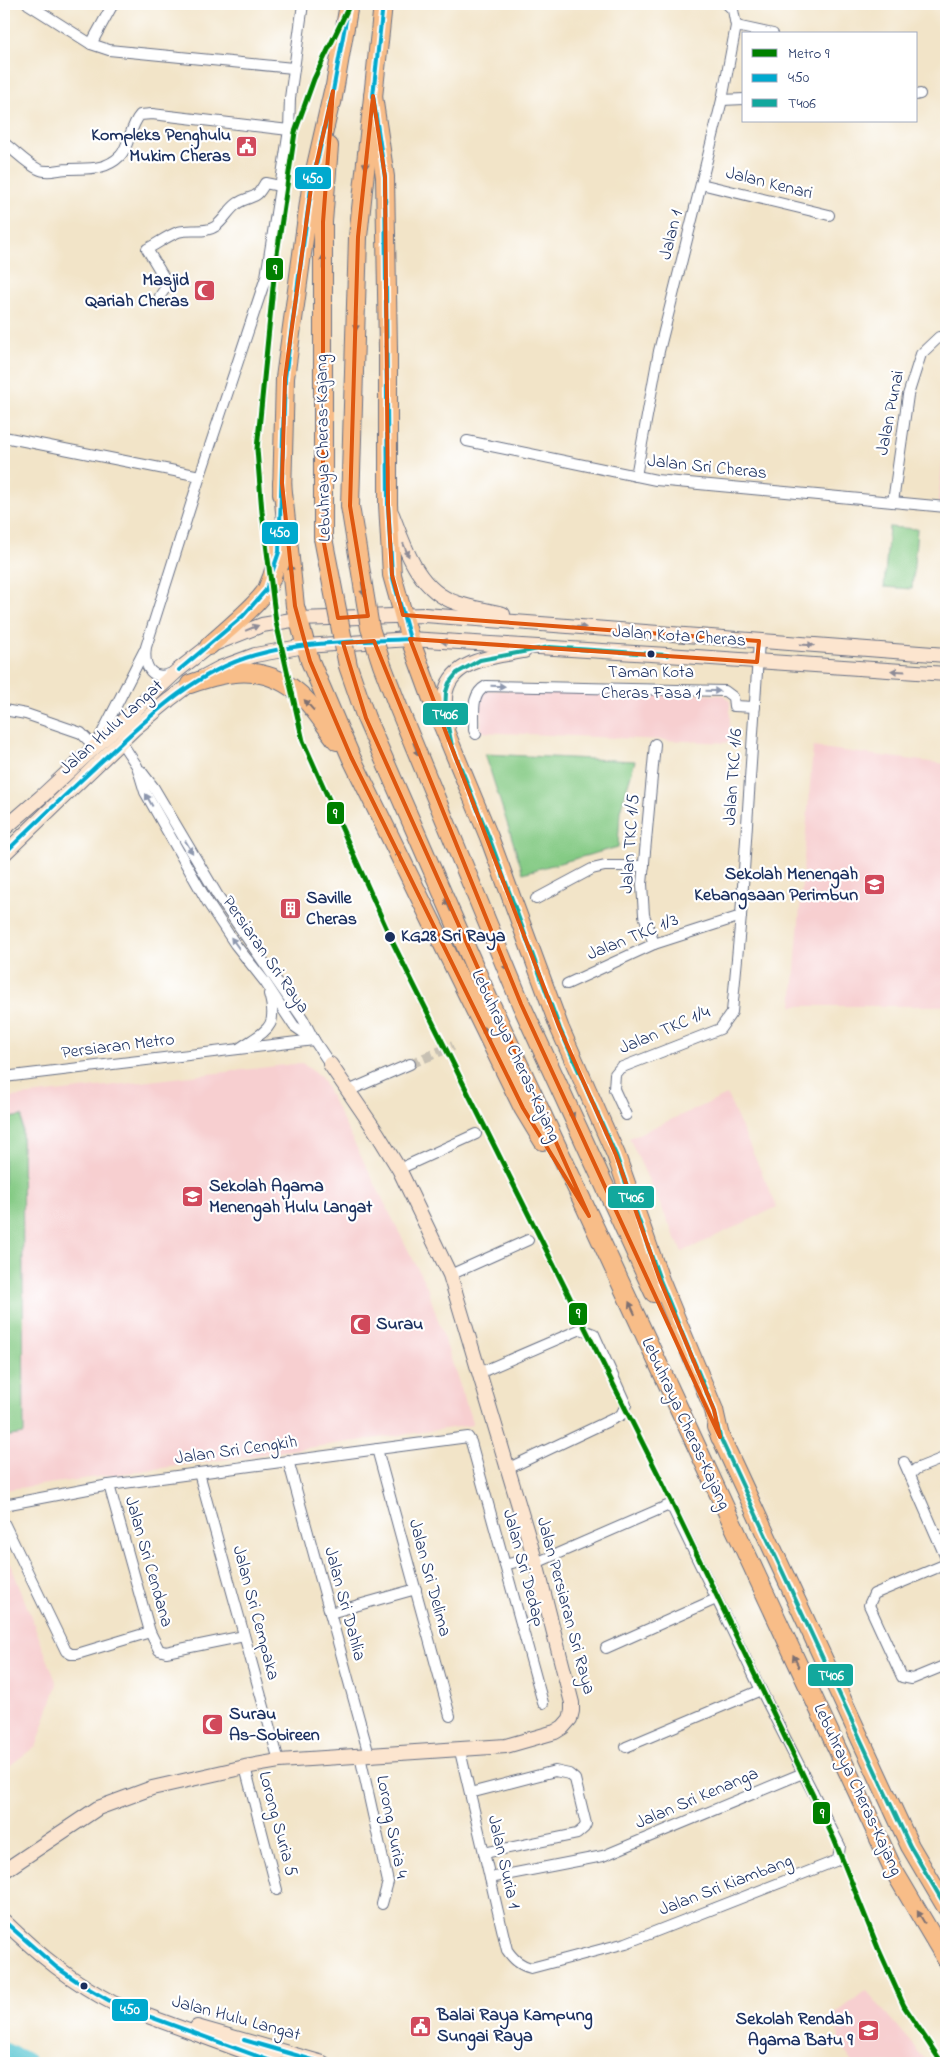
<svg xmlns="http://www.w3.org/2000/svg" width="950" height="2067" font-family="'Indie Flower',sans-serif">
<style>
.built{fill:#f7cfd0}
.green{fill:#84ca84;stroke:#507c71}
.lines{fill:none;stroke-linecap:round;stroke-linejoin:round}
.river{stroke:#5bc7d3;stroke-width:21}
.street-tunnel{stroke:#c7c0b3;stroke-width:10;stroke-dasharray:10 5;stroke-linecap:butt}
.street-casing{stroke:#666e83;stroke-width:12}
.secondary-casing{stroke:#666e83;stroke-width:16}
.highway-casing{stroke:#666e83;stroke-width:20}
.street{stroke:#fff;stroke-width:10}
.secondary{stroke:#fce5cf;stroke-width:14}
.highway{stroke:#f8bd88;stroke-width:18}
.highway-bridge-casing{stroke:#666e83;stroke-width:20;stroke-linecap:butt}
.highway-bridge{stroke:#f8bd88;stroke-width:18}
.bus-1-casing{stroke:#fff;stroke-width:8}
.bus-2-casing{stroke:#fff;stroke-width:8}
.bus-1{stroke:#00a9ce;stroke-width:4}
.bus-2{stroke:#12a89d;stroke-width:4}
.metro-1-casing{stroke:#fff;stroke-width:9}
.metro-1{stroke:#008000;stroke-width:5}
.oneway{fill:#7e6f71}
.oneway2{fill:#8c8a96}
.oneway3{fill:#8d97ae}
.marked{fill:none;stroke:#de5710;stroke-width:4;stroke-linejoin:round}
.bus-dot{fill:#1b2f5e;stroke:#fff;stroke-width:2}
.labels{text-anchor:middle;dominant-baseline:central;stroke-width:4.5;stroke-linejoin:round;paint-order:stroke}
.bus-label{font-size:17px;fill:#1b2f5e;stroke:#fff}
.poi-label{font-size:18px;font-weight:bold;fill:#1b2f5e;stroke:#fff;text-anchor:start}
.street-label{font-size:18px;fill:#1b2f5e;stroke:#fff}
.stop-label{font-size:18px;font-weight:bold;fill:#1b2f5e;stroke:#fff;text-anchor:start}
.line-badge{stroke:#fff;stroke-width:2}
.badge-label{font-size:14px;text-anchor:middle;font-weight:bold;fill:#fff}
</style>
<rect width="100%" height="100%" fill="#fff"/>
<filter id="ink" filterUnits="userSpaceOnUse"><feTurbulence type="fractalNoise" baseFrequency=".02" numOctaves="2"/><feDisplacementMap in="SourceGraphic" scale="10" xChannelSelector="R" yChannelSelector="G"/><feConvolveMatrix kernelMatrix="1 2 1 2 8 2 1 2 1" color-interpolation-filters="sRGB"/></filter>
<filter id="wash" filterUnits="userSpaceOnUse"><feTurbulence type="fractalNoise" baseFrequency=".0096" numOctaves="4" result="noise"/><feDisplacementMap in="SourceGraphic" scale="20" xChannelSelector="R" yChannelSelector="G"/><feGaussianBlur stdDeviation="1.12" result="paint"/><feColorMatrix in="noise" values="0 0 0 0 0 0 0 0 0 0 0 0 0 0 0 0 0 1.4 0 .05"/><feComposite in="paint" operator="in"/></filter>
<g filter="url(#wash)">
<rect width="100%" height="100%" fill="#f2e4c8"/>
<g class="built">
<path d="M946,428V503L938,502Z"/>
<path d="M487,690L725,695L730,702V743L481,732V695Z"/>
<path d="M813,747L946,764V1006H792Z"/>
<path d="M302,1063L321,1077L427,1287L473,1425L4,1490V1098Z"/>
<path d="M727,1095L777,1207L682,1252L629,1138Z"/>
<path d="M4,1547L57,1684L37,1745L4,1770Z"/>
<path d="M866,1990L928,2063H852L841,2045L833,2016Z"/>
</g>
<g class="green">
<path d="M889,527L917,529L912,589L884,587Z"/>
<path d="M485,754L635,761L620,811L618,847L523,873Z"/>
<path d="M22,1116L24,1434L4,1437V1119Z"/>
</g>
<g class="lines">
<path class="river" d="M4,2053L26,2063"/>
</g>
</g>
<g filter="url(#ink)">
<g class="lines">
<path class="street-tunnel" d="M410,1064L453,1046"/>
<defs>
<g id="street">
<path d="M28,4L91,44L109,50L293,68"/>
<path d="M736,26L773,34"/>
<path d="M91,44L113,4"/>
<path d="M916,95L920,94"/>
<path d="M722,100L744,99"/>
<path d="M4,143C15,151 26,163 38,169C47,174 59,169 69,169C87,168 105,171 120,156C129,147 130,126 140,115L152,114L289,130"/>
<path d="M701,184L829,215"/>
<path d="M160,296L168,284L147,249C157,244 167,236 178,232C191,228 205,234 216,226C225,219 229,209 238,203C254,194 255,201 265,183L280,186"/>
<path d="M4,437L200,476"/>
<path d="M467,441L656,480L946,507"/>
<path d="M636,476L659,351L722,100L736,26L733,10L727,4"/>
<path d="M893,502L908,395L921,354L939,337"/>
<path d="M174,672C152,683 143,667 146,647L200,476L266,277L289,130L290,98L303,4"/>
<path d="M4,710L26,714L81,733L95,747L144,651"/>
<path d="M476,734L474,730C475,713 470,695 486,686L725,691L733,697L734,706L755,707"/>
<path d="M121,742L137,766L145,792L208,903L235,944L265,982L294,1026L314,1040"/>
<path d="M141,771L154,788L218,896L303,1019L314,1040L330,1064"/>
<path d="M536,899L592,869L605,866H644"/>
<path d="M654,944L644,915L642,884L655,744"/>
<path d="M567,984L654,944L741,916"/>
<path d="M240,1048C266,1030 279,1029 269,994"/>
<path d="M4,1077L314,1040"/>
<path d="M348,1091L410,1064"/>
<path d="M626,1115L614,1089L615,1074L620,1068L720,1029L732,1012L741,916L759,641"/>
<path d="M399,1169L476,1134"/>
<path d="M450,1275L528,1240"/>
<path d="M479,1373L581,1329L594,1334L626,1405L621,1415L507,1469"/>
<path d="M377,1449L450,1716"/>
<path d="M288,1460L369,1755"/>
<path d="M904,1462L946,1558"/>
<path d="M199,1473L279,1761"/>
<path d="M911,1474L916,1469L946,1457"/>
<path d="M109,1485L150,1632L159,1650L166,1652L244,1636"/>
<path d="M4,1505L109,1485L468,1437L471,1442L543,1703"/>
<path d="M4,1523L66,1651L71,1654H77L150,1632"/>
<path d="M946,1564L874,1594L869,1605L902,1677L912,1679L946,1665"/>
<path d="M505,1565L534,1557"/>
<path d="M330,1613L416,1589"/>
<path d="M606,1648L716,1599"/>
<path d="M626,1747L761,1690"/>
<path d="M460,1751L507,1950C514,1960 520,1965 531,1968L626,1943L838,1860L840,1846L761,1690L673,1509L667,1506L536,1563"/>
<path d="M360,1756L388,1882L382,1904"/>
<path d="M245,1767L277,1890"/>
<path d="M470,1793L555,1771L569,1774L575,1779L586,1824L584,1828L577,1834L484,1853"/>
<path d="M490,1878L603,1856L803,1773"/>
</g>
<g id="secondary">
<path d="M392,514C405,548 418,591 457,603C471,608 487,610 503,614"/>
<path d="M448,726C446,715 443,702 446,691C453,659 498,656 524,651"/>
<path d="M4,829L41,797L177,671L209,646L262,625L298,619L425,615L946,655"/>
<path d="M4,854L135,728L169,700L190,684L220,668L255,655L305,646L410,639L667,655L946,674"/>
<path d="M4,1871L98,1808L152,1788L245,1767L279,1761L506,1746L555,1732L563,1727L570,1719L572,1711V1703L536,1563L450,1275L399,1169L377,1133L330,1064"/>
<path d="M4,1921C38,1954 72,1982 115,2004L276,2063"/>
<path d="M197,2027L323,2063"/>
</g>
<g id="highway">
<path d="M373,96L385,177L388,350V504L392,575L410,639L433,702L489,837L560,1029L616,1155L660,1280L714,1410L720,1437"/>
<path d="M332,103L349,4"/>
<path d="M282,483L295,606L310,661L351,757L523,1108L543,1141"/>
<path d="M282,494L285,378L311,188L333,91"/>
<path d="M350,506L358,237L383,4"/>
<path d="M323,538V222L329,146"/>
<path d="M209,646C223,633 259,604 267,589C275,572 279,551 280,533"/>
<path d="M190,684C227,671 262,664 296,691C313,704 324,725 337,741"/>
<path d="M397,704L521,1004L654,1293"/>
<path d="M366,718L489,1000L894,1871L946,1959"/>
<path d="M716,1427L910,1846L946,1907"/>
</g>
</defs>
<use href="#street" class="street-casing"/>
<use href="#secondary" class="secondary-casing"/>
<use href="#highway" class="highway-casing"/>
<use href="#street" class="street"/>
<use href="#secondary" class="secondary"/>
<use href="#highway" class="highway"/>
<defs>
<g id="highway-bridge">
<path d="M350,506L370,628L382,665L397,704"/>
<path d="M323,538L348,666L366,718"/>
</g>
</defs>
<use href="#highway-bridge" class="highway-bridge-casing"/>
<use href="#highway-bridge" class="highway-bridge"/>
<defs>
<g id="bus-1">
<path d="M179,670L243,616L266,590L279,552L285,378L311,188L333,91L349,4"/>
<path d="M4,854C37,821 72,789 106,757C151,715 195,672 255,655C305,641 359,642 410,639L392,575L388,504L385,177L373,96L383,4"/>
<path d="M4,1921L56,1967L84,1986L115,2004L276,2063"/>
<path d="M244,2040L323,2063"/>
</g>
<path id="bus-2" d="M667,655L549,647L480,660L457,673L449,683L446,692L445,712L452,746L489,837L560,1029L616,1155L660,1280L714,1410L720,1437L910,1846L946,1907"/>
</defs>
<use href="#bus-1" class="bus-1-casing"/>
<use href="#bus-2" class="bus-2-casing"/>
<use href="#bus-1" class="bus-1"/>
<use href="#bus-2" class="bus-2"/>
<defs>
<path id="metro-1" d="M350,4L314,79L295,132L275,267L257,449L262,512L276,622L303,741L392,941L660,1478L834,1839L878,1948L904,2006L942,2063"/>
</defs>
<use href="#metro-1" class="metro-1-casing"/>
<use href="#metro-1" class="metro-1"/>
</g>
<defs><path id="oneway-solid" d="M-6-.8H1V-3.2L6.5 0L1 3.2V.8H-6Z" transform="scale(1.25)"/></defs>
<g class="oneway">
<use href="#oneway-solid" transform="translate(366 162) rotate(96)"/>
<use href="#oneway-solid" transform="translate(323 262) rotate(-89)"/>
<use href="#oneway-solid" transform="translate(356 324) rotate(92)"/>
<use href="#oneway-solid" transform="translate(291 571) rotate(-96)"/>
<use href="#oneway-solid" transform="translate(363 589) rotate(80)"/>
<use href="#oneway-solid" transform="translate(309 705) rotate(-132)"/>
<use href="#oneway-solid" transform="translate(416 749) rotate(68)"/>
<use href="#oneway-solid" transform="translate(399 856) rotate(-116)"/>
<use href="#oneway-solid" transform="translate(448 905) rotate(-114)"/>
<use href="#oneway-solid" transform="translate(505 964) rotate(68)"/>
<use href="#oneway-solid" transform="translate(486 1033) rotate(-116)"/>
<use href="#oneway-solid" transform="translate(571 1112) rotate(65)"/>
<use href="#oneway-solid" transform="translate(632 1308) rotate(-115)"/>
<use href="#oneway-solid" transform="translate(796 1661) rotate(-115)"/>
<use href="#oneway-solid" transform="translate(921 1917) rotate(-121)"/>
</g>
<g class="oneway2">
<use href="#oneway-solid" transform="translate(406 550) rotate(67)"/>
<use href="#oneway-solid" transform="translate(579 627) rotate(4)"/>
<use href="#oneway-solid" transform="translate(252 628) rotate(-22)"/>
<use href="#oneway-solid" transform="translate(448 642) rotate(-177)"/>
<use href="#oneway-solid" transform="translate(807 645) rotate(4)"/>
<use href="#oneway-solid" transform="translate(898 671) rotate(-176)"/>
</g>
<g class="oneway3">
<use href="#oneway-solid" transform="translate(498 686) rotate(1)"/>
<use href="#oneway-solid" transform="translate(713 691) rotate(1)"/>
<use href="#oneway-solid" transform="translate(149 800) rotate(-119)"/>
<use href="#oneway-solid" transform="translate(189 847) rotate(59)"/>
<use href="#oneway-solid" transform="translate(235 943) rotate(-126)"/>
</g>
</g>
<path class="marked" d="M333,91L323,222V538L338,618L368,616L350,506L358,237L373,96L385,177L388,504L392,575L403,615L759,641L757,662L410,639L560,1029L616,1155L660,1280L714,1410L720,1437L521,1004L374,641L343,643L366,718L589,1216L523,1108L351,757L310,661L295,606L282,483L285,378L311,188Z"/>
<defs>
<symbol id="civic-square" viewBox="-11 -11 22 22"><rect x="-9" y="-9" width="18" height="18" rx="4" fill="#d1495b" stroke="#fff"/><path d="M-.6-6.5H3V-4.5H.6V-3L4-1V1h2V6H-6V1h2V-1L-.6-3ZM-1.2 2.5V6h2.4V2.5Z" fill="#fff"/></symbol>
<symbol id="mosque-square" viewBox="-11 -11 22 22"><rect x="-9" y="-9" width="18" height="18" rx="4" fill="#d1495b" stroke="#fff"/><path d="M3.5-4.9A6 6 0 1 0 3.5 4.9A5 5 0 1 1 3.5-4.9Z" fill="#fff"/></symbol>
<symbol id="school-square" viewBox="-11 -11 22 22"><rect x="-9" y="-9" width="18" height="18" rx="4" fill="#d1495b" stroke="#fff"/><path d="M0-5L7-2L0 1L-7-2ZM-4 1L0 2.5L4 1V4Q0 6-4 4Z" fill="#fff"/></symbol>
<symbol id="building-square" viewBox="-11 -11 22 22"><rect x="-9" y="-9" width="18" height="18" rx="4" fill="#d1495b" stroke="#fff"/><path d="M-4-6H4V6H1V3H-1V6H-4ZM-2.5-4.3h1.7v1.8h-1.7ZM.8-4.3h1.7v1.8H.8ZM-2.5-1h1.7V.8h-1.7ZM.8-1h1.7V.8H.8Z" fill="#fff"/></symbol>
</defs>
<g fill-rule="evenodd">
<use href="#civic-square" x="234" y="134" width="25" height="25"/>
<use href="#mosque-square" x="192" y="278" width="25" height="25"/>
<use href="#school-square" x="862" y="872" width="25" height="25"/>
<use href="#building-square" x="278" y="896" width="25" height="25"/>
<use href="#school-square" x="180" y="1184" width="25" height="25"/>
<use href="#mosque-square" x="348" y="1312" width="25" height="25"/>
<use href="#mosque-square" x="200" y="1712" width="25" height="25"/>
<use href="#civic-square" x="408" y="2014" width="25" height="25"/>
<use href="#school-square" x="856" y="2018" width="25" height="25"/>
</g>
<g class="bus-dot">
<circle cx="651" cy="654" r="4.5"/>
<circle cx="390" cy="937" r="6"/>
<circle cx="84" cy="1986" r="4.5"/>
</g>
<g class="labels">
<g class="bus-label">
<text x="651" y="672">Taman Kota<tspan x="651" dy="21">Cheras Fasa 1</tspan></text>
</g>
<g class="poi-label">
<text x="231" y="136" text-anchor="end">Kompleks Penghulu<tspan x="231" dy="21">Mukim Cheras</tspan></text>
<text x="189" y="281" text-anchor="end">Masjid<tspan x="189" dy="21">Qariah Cheras</tspan></text>
<text x="858" y="875" text-anchor="end">Sekolah Menengah<tspan x="858" dy="21">Kebangsaan Perimbun</tspan></text>
<text x="306" y="899">Saville<tspan x="306" dy="21">Cheras</tspan></text>
<text x="209" y="1187">Sekolah Agama<tspan x="209" dy="21">Menengah Hulu Langat</tspan></text>
<text x="376" y="1325">Surau</text>
<text x="229" y="1715">Surau<tspan x="229" dy="21">As-Sobireen</tspan></text>
<text x="437" y="2016">Balai Raya Kampung<tspan x="437" dy="21">Sungai Raya</tspan></text>
<text x="853" y="2020" text-anchor="end">Sekolah Rendah<tspan x="853" dy="21">Agama Batu 9</tspan></text>
</g>
<g class="street-label">
<text transform="translate(769 184) rotate(14)">Jalan Kenari</text>
<text transform="translate(672 235) rotate(-76)">Jalan 1</text>
<text transform="translate(891 413) rotate(-79)">Jalan Punai</text>
<text transform="translate(324 448) rotate(-91)">Lebuhraya Cheras–Kajang</text>
<text transform="translate(707 468) rotate(6)">Jalan Sri Cheras</text>
<text transform="translate(679 637) rotate(4)">Jalan Kota Cheras</text>
<text transform="translate(112 728) rotate(-42)">Jalan Hulu Langat</text>
<text transform="translate(734 777) rotate(-86)">Jalan TKC 1/6</text>
<text transform="translate(631 844) rotate(-86)">Jalan TKC 1/5</text>
<text transform="translate(633 938) rotate(-22)">Jalan TKC 1/3</text>
<text transform="translate(265 955) rotate(55)">Persiaran Sri Raya</text>
<text transform="translate(665 1031) rotate(-23)">Jalan TKC 1/4</text>
<text transform="translate(118 1047) rotate(-7)">Persiaran Metro</text>
<text transform="translate(515 1056) rotate(65)">Lebuhraya Cheras–Kajang</text>
<text transform="translate(685 1424) rotate(65)">Lebuhraya Cheras–Kajang</text>
<text transform="translate(236 1451) rotate(-8)">Jalan Sri Cengkih</text>
<text transform="translate(148 1562) rotate(74)">Jalan Sri Cendana</text>
<text transform="translate(523 1568) rotate(75)">Jalan Sri Dedap</text>
<text transform="translate(429 1578) rotate(75)">Jalan Sri Delima</text>
<text transform="translate(344 1604) rotate(75)">Jalan Sri Dahlia</text>
<text transform="translate(565 1606) rotate(75)">Jalan Persiaran Sri Raya</text>
<text transform="translate(255 1613) rotate(75)">Jalan Sri Cempaka</text>
<text transform="translate(857 1790) rotate(65)">Lebuhraya Cheras–Kajang</text>
<text transform="translate(697 1799) rotate(-23)">Jalan Sri Kenanga</text>
<text transform="translate(277 1824) rotate(75)">Lorong Suria 5</text>
<text transform="translate(391 1827) rotate(79)">Lorong Suria 4</text>
<text transform="translate(503 1862) rotate(77)">Jalan Suria 1</text>
<text transform="translate(726 1886) rotate(-21)">Jalan Sri Kiambang</text>
<text transform="translate(236 2019) rotate(15)">Jalan Hulu Langat</text>
</g>
<g class="stop-label">
<text x="401" y="937">KG28 Sri Raya</text>
</g>
</g>
<g class="line-badge">
<rect x="294" y="166" width="38" height="24" rx="5" fill="#00a9ce"/>
<rect x="265" y="257" width="19" height="24" rx="5" fill="#008000"/>
<rect x="261" y="521" width="38" height="24" rx="5" fill="#00a9ce"/>
<rect x="422" y="702" width="47" height="24" rx="5" fill="#12a89d"/>
<rect x="326" y="801" width="19" height="24" rx="5" fill="#008000"/>
<rect x="607" y="1185" width="48" height="24" rx="5" fill="#12a89d"/>
<rect x="568" y="1302" width="20" height="24" rx="5" fill="#008000"/>
<rect x="807" y="1663" width="47" height="24" rx="5" fill="#12a89d"/>
<rect x="812" y="1801" width="19" height="24" rx="5" fill="#008000"/>
<rect x="111" y="1998" width="38" height="24" rx="5" fill="#00a9ce"/>
</g>
<g class="badge-label">
<text x="313" y="183">450</text>
<text x="275" y="274">9</text>
<text x="280" y="537">450</text>
<text x="445" y="719">T406</text>
<text x="335" y="818">9</text>
<text x="631" y="1202">T406</text>
<text x="578" y="1318">9</text>
<text x="831" y="1680">T406</text>
<text x="822" y="1818">9</text>
<text x="130" y="2014">450</text>
</g>
<rect width="950" height="2067" fill="none" stroke="#fff" stroke-width="20"/>
<rect x="742" y="32" width="175" height="90" fill="#ffffff" stroke="#a4acbf"/>
<rect x="752" y="49" width="25" height="8" fill="#008000" stroke="#a4acbf"/>
<text x="788" y="58" font-size="15" fill="#1b2f5e">Metro 9</text>
<rect x="752" y="74" width="25" height="8" fill="#00a9ce" stroke="#a4acbf"/>
<text x="788" y="82" font-size="15" fill="#1b2f5e">450</text>
<rect x="752" y="99" width="25" height="8" fill="#12a89d" stroke="#a4acbf"/>
<text x="788" y="108" font-size="15" fill="#1b2f5e">T406</text>
</svg>
